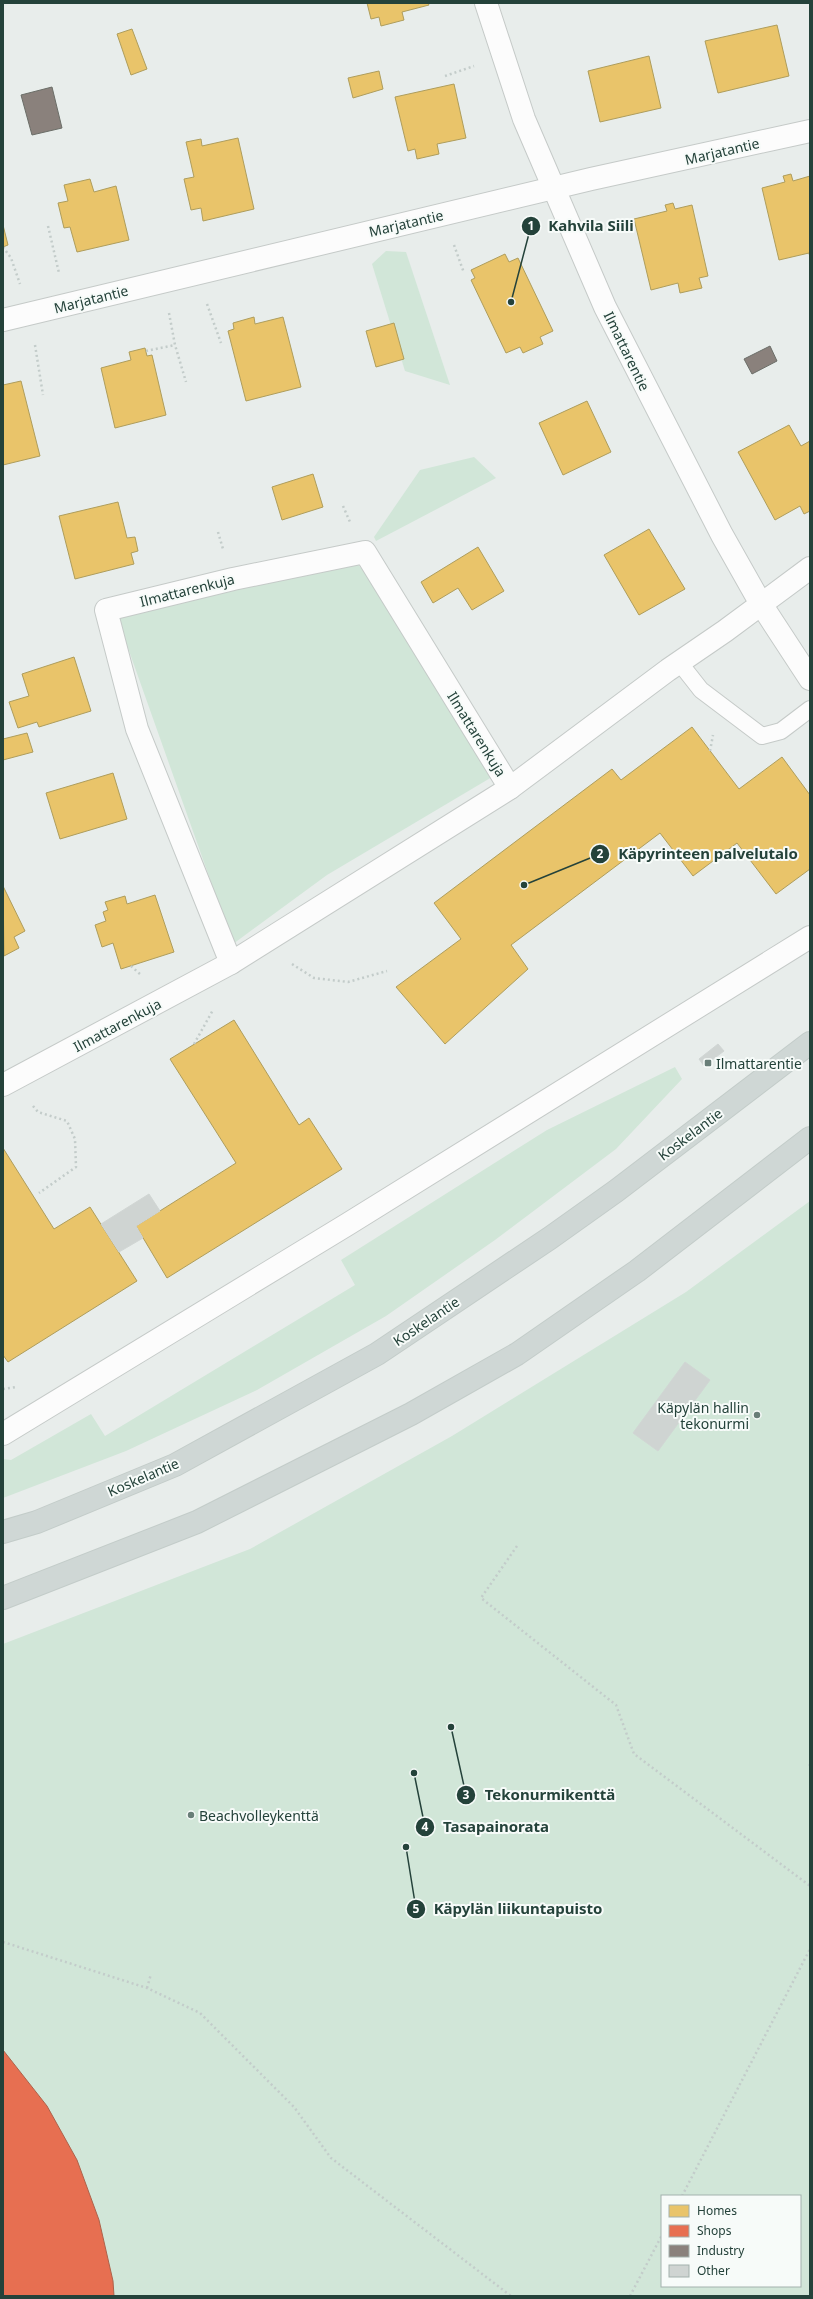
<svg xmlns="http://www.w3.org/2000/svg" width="813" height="2299" font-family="'Noto Sans',sans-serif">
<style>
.green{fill:#d1e6d8;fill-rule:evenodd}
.homes{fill:#e9c46a;stroke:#ae9d5c}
.shops{fill:#e76f51;stroke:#ac624a}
.industry{fill:#8a817c;stroke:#6b6e68}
.building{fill:#cfd4d2;stroke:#d1d6d4}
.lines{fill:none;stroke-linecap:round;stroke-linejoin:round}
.service-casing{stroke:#c5cac8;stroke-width:18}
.minor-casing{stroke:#c5cac8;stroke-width:24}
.primary-casing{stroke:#c3ccc9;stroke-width:24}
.path{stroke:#c3ccca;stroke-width:2.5;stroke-dasharray:2 3;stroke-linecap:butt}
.service{stroke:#fcfcfc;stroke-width:16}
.minor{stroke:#fcfcfc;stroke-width:22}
.primary{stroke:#cfd7d5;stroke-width:22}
.poi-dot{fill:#697e78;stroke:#f7fbf9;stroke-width:1.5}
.labels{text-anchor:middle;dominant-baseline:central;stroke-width:4;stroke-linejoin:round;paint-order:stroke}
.street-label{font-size:14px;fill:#24423a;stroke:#f7fbf9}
.poi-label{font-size:14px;fill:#24423a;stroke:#f7fbf9;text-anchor:start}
.leader{fill:none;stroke:#24423a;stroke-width:1.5}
.callout-dot{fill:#24423a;stroke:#f7fbf9;stroke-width:1.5}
.mark-label{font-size:12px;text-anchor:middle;font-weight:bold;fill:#fff}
.callout-label{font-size:15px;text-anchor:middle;font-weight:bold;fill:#24423a;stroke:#f7fbf9;stroke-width:4;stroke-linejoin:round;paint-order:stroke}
</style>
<rect width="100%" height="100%" fill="#e8edeb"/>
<g class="green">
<path d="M386,251L406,252L450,385L405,371L372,264Z"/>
<path d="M474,457L496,478L376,541L374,537L420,470Z"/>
<path d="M356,562L386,599L492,777L327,875L233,944L117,617L229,590Z"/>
<path d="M675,1067L682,1079L616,1149L495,1240L386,1316L257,1390L126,1451L3,1498V1459L11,1460L91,1414L105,1436L355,1285L341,1260L547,1130Z"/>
<path d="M810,1201V2296H114L113,2281L99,2220L77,2160L47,2106L3,2050V1644L250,1549L452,1436L686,1292ZM662,2196H800V2286H662Z"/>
</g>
<g class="homes">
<path d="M367,3H428L429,5L402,12L404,20L381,26L379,17L371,19Z"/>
<path d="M777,25L789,76L718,93L705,41Z"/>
<path d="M132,29L147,69L131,75L117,34Z"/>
<path d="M649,56L661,108L600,122L588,71Z"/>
<path d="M379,71L383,89L353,98L348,78Z"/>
<path d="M454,84L466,138L437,144L439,154L417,159L415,149L408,151L395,97Z"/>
<path d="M238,138L254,209L203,221L201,208L191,210L184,179L194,177L186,142L201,139L202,146Z"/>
<path d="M791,174L793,181L810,176V258L809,253L779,260L762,188L785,182L783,176Z"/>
<path d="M90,179L94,192L116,186L129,240L77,252L70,227L64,228L58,203L68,201L64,185Z"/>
<path d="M673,203L675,209L692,205L708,276L699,278L702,288L680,293L678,283L651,290L634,219L667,211L665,205Z"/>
<path d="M3,225L8,245L3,247Z"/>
<path d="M505,254L509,262L518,258L553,331L540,337L543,344L523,353L520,347L506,353L471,280L475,278L471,270Z"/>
<path d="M254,317L255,324L283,317L301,387L246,401L228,331L234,329L233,323Z"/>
<path d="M394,323L404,359L376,367L366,331Z"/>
<path d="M145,348L147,356L152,355L166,415L115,428L101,368L131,360L129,352Z"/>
<path d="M21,381L40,456L3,465V385Z"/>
<path d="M587,401L611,452L563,475L539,423Z"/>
<path d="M789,425L801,446L810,441V511L804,514L800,506L775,520L738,452Z"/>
<path d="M313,474L323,507L282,520L272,487Z"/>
<path d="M118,502L127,538L135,537L138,551L131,553L134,564L75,579L59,516Z"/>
<path d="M649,529L685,589L639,615L604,555Z"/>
<path d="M478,547L504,591L472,610L458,588L433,603L421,582Z"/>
<path d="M74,657L91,711L39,727L37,722L18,728L9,702L29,696L22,674Z"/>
<path d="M692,727L739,789L782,757L810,795V869L776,894L737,843L693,876L660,833L511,945L528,969L445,1044L396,987L461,939L434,903L612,769L621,780Z"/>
<path d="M27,733L33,752L3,760V739Z"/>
<path d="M113,773L127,819L60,839L46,793Z"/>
<path d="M3,886L25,931L14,937L19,948L4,956Z"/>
<path d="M155,895L174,952L121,969L113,943L102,947L95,925L106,921L103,912L108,910L105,902L125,896L127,904Z"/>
<path d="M234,1020L299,1125L309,1118L342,1169L167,1278L136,1226L236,1163L170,1059Z"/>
<path d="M3,1148L54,1229L90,1207L137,1281L8,1362L3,1355Z"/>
</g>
<path class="shops" d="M3,2050L47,2106L77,2160L99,2220L113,2281L114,2296H3Z"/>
<g class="industry">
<path d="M52,87L62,128L32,135L21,95Z"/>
<path d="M770,346L777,361L752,374L744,359Z"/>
</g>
<g class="building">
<path d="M718,1044L724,1051L704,1066L699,1059Z"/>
<path d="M149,1194L160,1211L136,1226L143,1238L119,1252L101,1224Z"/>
<path d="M685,1362L710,1380L658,1451L633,1433Z"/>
</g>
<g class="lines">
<defs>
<path id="service" d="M679,662L701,690L762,736L781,731L810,709"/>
<g id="minor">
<path d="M486,3L524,119L605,307L722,535L761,604L810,679"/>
<path d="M3,320L591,179L810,131"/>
<path d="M231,963L137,729L106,610L233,579L365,552L510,788"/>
<path d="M3,1085L231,963L510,788L668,670L725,631L810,568"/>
<path d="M3,1434L348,1224L810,937"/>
</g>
<g id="primary">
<path d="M3,1532L37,1522L175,1465L377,1354L550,1238L616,1191L810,1043"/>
<path d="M3,1598L197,1522L411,1414L517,1354L637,1271L810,1138"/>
</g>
</defs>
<use href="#service" class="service-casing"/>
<use href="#minor" class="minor-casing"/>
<use href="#primary" class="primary-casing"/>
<g class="path">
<path d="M445,76L474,66"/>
<path d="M48,226L59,273"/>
<path d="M454,245L464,273"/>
<path d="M3,247L11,258L20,284"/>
<path d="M207,304L221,343"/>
<path d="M169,313L175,345L186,382"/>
<path d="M35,345L43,395"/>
<path d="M146,351L175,345"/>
<path d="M343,506L350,522"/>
<path d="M218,532L223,549"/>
<path d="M710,751L713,735"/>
<path d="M292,964L314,978L348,982L387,971"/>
<path d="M131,966L141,975"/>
<path d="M194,1044L213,1010"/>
<path d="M33,1106L38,1112L67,1121L75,1139L76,1167L39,1193"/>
<path d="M3,1389L16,1387"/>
<path d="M517,1546L481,1598L616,1705L634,1754L810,1886"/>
<path d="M809,1766L810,1765"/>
<path d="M3,1942L147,1988L200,2013L294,2107L331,2158L511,2296"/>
<path d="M147,1988L151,1974"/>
<path d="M682,2196L810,1949"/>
<path d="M630,2296L662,2235"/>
</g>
<use href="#service" class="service"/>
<use href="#minor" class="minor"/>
<use href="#primary" class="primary"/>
</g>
<g class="poi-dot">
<rect x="704" y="1059" width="8" height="8" rx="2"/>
<circle cx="757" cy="1415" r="4"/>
<circle cx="191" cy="1815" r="4"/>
</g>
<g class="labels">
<g class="street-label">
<text transform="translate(722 151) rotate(-13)">Marjatantie</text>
<text transform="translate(406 223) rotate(-13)">Marjatantie</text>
<text transform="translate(91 299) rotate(-14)">Marjatantie</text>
<text transform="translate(627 351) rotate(64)">Ilmattarentie</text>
<text transform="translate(187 590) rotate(-14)">Ilmattarenkuja</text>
<text transform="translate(477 734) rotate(58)">Ilmattarenkuja</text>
<text transform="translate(117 1025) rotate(-28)">Ilmattarenkuja</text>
<text transform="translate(690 1134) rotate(-37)">Koskelantie</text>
<text transform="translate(426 1321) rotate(-34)">Koskelantie</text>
<text transform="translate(143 1477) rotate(-23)">Koskelantie</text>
</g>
<g class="poi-label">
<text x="716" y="1063">Ilmattarentie</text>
<text x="749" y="1407" text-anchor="end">Käpylän hallin<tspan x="749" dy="16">tekonurmi</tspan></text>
<text x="199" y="1815">Beachvolleykenttä</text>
</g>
</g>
<path class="leader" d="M511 302L531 226M524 885L600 854M451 1727L466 1795M414 1773L425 1827M406 1847L416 1909"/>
<g class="callout-dot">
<circle cx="511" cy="302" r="4"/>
<circle cx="524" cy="885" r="4"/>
<circle cx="451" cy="1727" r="4"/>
<circle cx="414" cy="1773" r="4"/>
<circle cx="406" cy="1847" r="4"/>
<circle cx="531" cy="226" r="10"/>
<circle cx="600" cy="854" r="10"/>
<circle cx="466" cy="1795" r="10"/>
<circle cx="425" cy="1827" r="10"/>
<circle cx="416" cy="1909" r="10"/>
</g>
<g class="mark-label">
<text x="531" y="230">1</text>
<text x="600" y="858">2</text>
<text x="466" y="1799">3</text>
<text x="425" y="1831">4</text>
<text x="416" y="1913">5</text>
</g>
<g class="callout-label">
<text x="591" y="231">Kahvila Siili</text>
<text x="708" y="859">Käpyrinteen palvelutalo</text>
<text x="550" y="1800">Tekonurmikenttä</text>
<text x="496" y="1832">Tasapainorata</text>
<text x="518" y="1914">Käpylän liikuntapuisto</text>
</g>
<rect width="813" height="2299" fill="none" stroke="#24423a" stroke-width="8"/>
<rect x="661" y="2195" width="140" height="92" fill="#f7fbf9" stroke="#a3b1ad"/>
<rect x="669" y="2205" width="20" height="12" fill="#e9c46a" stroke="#a3b1ad"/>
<text x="697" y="2215" font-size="12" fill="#24423a">Homes</text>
<rect x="669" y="2225" width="20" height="12" fill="#e76f51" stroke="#a3b1ad"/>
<text x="697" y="2235" font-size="12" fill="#24423a">Shops</text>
<rect x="669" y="2245" width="20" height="12" fill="#8a817c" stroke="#a3b1ad"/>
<text x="697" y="2255" font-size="12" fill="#24423a">Industry</text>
<rect x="669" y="2265" width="20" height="12" fill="#cfd4d2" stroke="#a3b1ad"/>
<text x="697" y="2275" font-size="12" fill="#24423a">Other</text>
</svg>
